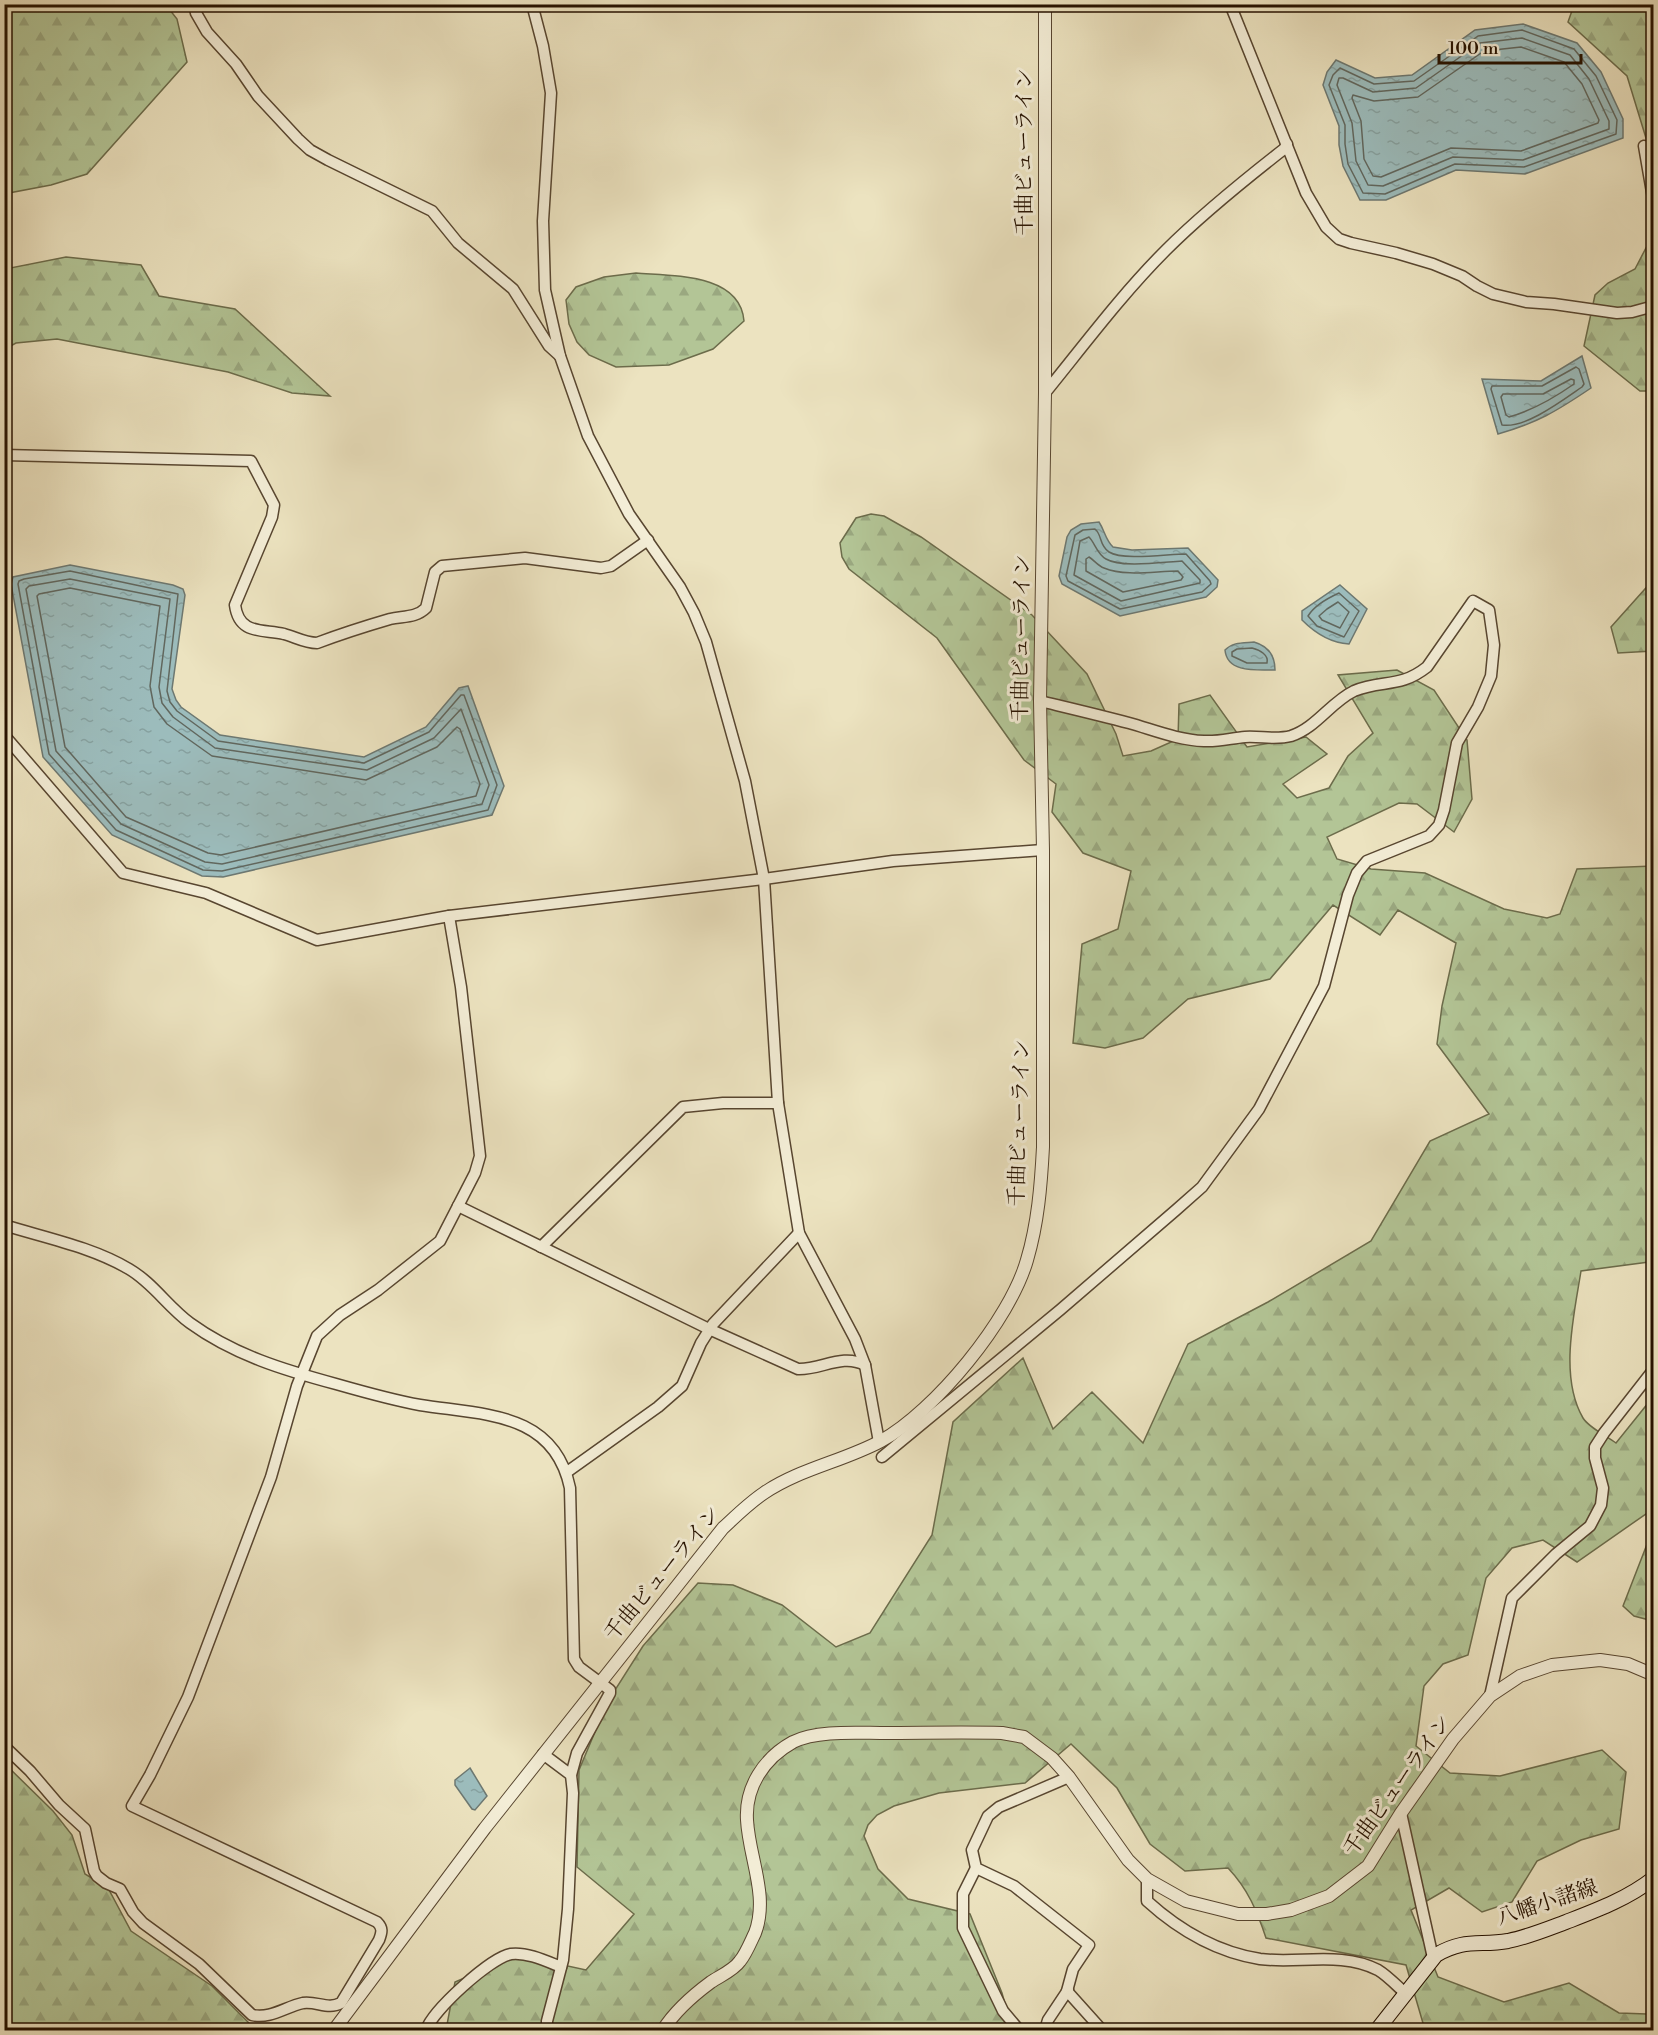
<svg xmlns="http://www.w3.org/2000/svg" width="1658" height="2035" font-family="'Libre Bodoni','Noto Serif JP',serif">
<style>
.forest{fill:url(#forest-firs);stroke:#6c6c4b;stroke-width:1.5}
.water{fill:url(#water-ripples);stroke:#6d7871;stroke-width:1.5}
.lines{fill:none;stroke-linecap:round;stroke-linejoin:round}
.shore{stroke:#61675e;stroke-width:1.5}
.minor-casing{stroke:#584630;stroke-width:13}
.tertiary-casing{stroke:#584630;stroke-width:14}
.secondary-casing{stroke:#261200;stroke-width:16}
.minor{stroke:#f3edd6;stroke-width:10}
.tertiary{stroke:#f3edd6;stroke-width:12}
.secondary{stroke:#f3edd6;stroke-width:14}
.labels{text-anchor:middle;dominant-baseline:central;stroke-width:6;stroke-linejoin:round;paint-order:stroke}
.street-label{font-size:21px;fill:#261200;stroke:#f3edd6}
</style>
<defs>
<pattern id="forest-firs" width="22" height="20" patternUnits="userSpaceOnUse" patternTransform="scale(1.5)"><rect width="22" height="20" fill="#b3c596"/><path d="M5 1l3.5 6h-7zM16 11l3.5 6h-7z" fill="#9aa880"/></pattern>
<pattern id="water-ripples" width="26" height="14" patternUnits="userSpaceOnUse" patternTransform="scale(1.5)"><rect width="26" height="14" fill="#9cbcbc"/><path d="M2 4q2-2 4 0t4 0M15 11q2-2 4 0t4 0" fill="none" stroke="#86a1a0"/></pattern>
</defs>
<rect width="100%" height="100%" fill="#ece3c0"/>
<filter id="stains"><feTurbulence type="fractalNoise" baseFrequency=".00333" numOctaves="4"/><feColorMatrix values="0 0 0 0 .2 0 0 0 0 .09 0 0 0 0 .02 0 0 0 .5 -.17"/></filter>
<radialGradient id="worn" r=".72"><stop offset=".6" stop-color="#630" stop-opacity="0"/><stop offset="1" stop-color="#630" stop-opacity=".3"/></radialGradient>
<g class="forest">
<path d="M32,4L166,5L177,19L187,62L87,174L51,185L9,193L5,199V19L14,10Z"/>
<path d="M1574,5H1653V161L1627,76L1568,22Z"/>
<path d="M1653,216V391H1640L1584,346L1595,295L1608,283L1635,269L1648,244Z"/>
<path d="M66,257L141,265L159,296L235,309L330,396L292,393L228,372L57,339L16,343L5,349V269Z"/>
<path d="M636,273C672,276 740,273 744,321L713,349L669,365L616,367L589,355L577,342L569,324L566,300L576,287L604,277Z"/>
<path d="M871,514L884,516L921,537L1032,615L1087,674L1116,734L1123,756L1151,751L1178,739L1179,704L1210,695L1247,747L1306,737L1327,754L1283,784L1297,798L1329,788L1348,756L1373,733L1338,675L1397,670L1434,690L1467,740L1472,799L1454,832L1417,804L1399,803L1327,837L1337,859L1371,869L1425,873L1504,909L1547,918L1560,914L1577,869L1653,866V1259L1649,1262L1581,1271C1574,1315 1559,1377 1583,1418C1589,1428 1607,1436 1616,1443L1653,1397V1509L1577,1562L1543,1540L1512,1548L1486,1578L1468,1655L1443,1664L1424,1686L1416,1746L1450,1773L1500,1776L1602,1750L1626,1772L1619,1829L1581,1840L1537,1861L1512,1902L1482,1912L1449,1888L1411,1910L1438,1977L1504,2002L1569,1983L1619,2013L1647,2014L1653,2012V2030H1425L1406,1965L1266,1938C1257,1911 1248,1889 1228,1868L1185,1871L1150,1844L1117,1788L1071,1744L1025,1783L939,1793L894,1806L877,1815L868,1825L864,1836L878,1869L908,1899L970,1914L1002,1993L1010,2022L1018,2030H446L455,1982L517,1955L586,1970L634,1914L577,1867L579,1770L608,1701L643,1646L698,1583L733,1585L782,1605L836,1647L870,1633L932,1535L953,1422L1023,1358L1053,1429L1092,1392L1143,1443L1188,1344L1268,1302L1371,1241L1430,1141L1489,1114L1437,1044L1442,1006L1456,943L1398,910L1380,935L1333,905L1270,979L1188,999L1143,1038L1105,1048L1073,1043L1082,944L1118,929L1131,871L1083,853L1052,812L1056,784L1024,760L937,638L849,569L842,557L840,543L856,518Z"/>
<path d="M1653,580V651L1618,653L1611,627Z"/>
<path d="M1651,1534L1654,1535L1653,1621L1634,1616L1623,1606Z"/>
<path d="M4,1763L53,1811L72,1835L85,1874L108,1888L131,1931L212,1986L256,2030H5Z"/>
</g>
<g class="water">
<path d="M1523,24L1577,43L1601,72L1623,119V138L1525,174L1456,170L1386,200H1360L1343,166L1339,145V126L1323,85L1327,72L1336,60L1375,78L1412,75L1475,30Z"/>
<path d="M1582,356L1591,388C1557,411 1537,423 1498,434L1482,379L1541,381Z"/>
<path d="M1099,522C1105,531 1105,539 1113,547L1132,550L1188,548L1218,580L1217,587L1206,597L1120,616L1062,584L1059,576L1067,537L1071,530L1081,524Z"/>
<path d="M70,565L173,585L183,589L185,595L172,689L176,700L181,707L220,735L364,757L426,727L459,688L468,686L504,786L492,815L223,877L202,876L112,835L43,757L11,584L13,577Z"/>
<path d="M1340,585L1367,609L1349,644C1331,643 1314,632 1302,620V611Z"/>
<path d="M1254,642C1268,646 1275,655 1275,670C1256,670 1227,673 1225,650C1233,642 1242,643 1254,642Z"/>
<path d="M470,1768L487,1796L475,1810L472,1809L455,1785V1780Z"/>
</g>
<g class="lines">
<g class="shore">
<path d="M1522,30L1574,49L1596,76L1617,120L1616,134L1524,167L1455,164L1385,194L1363,193L1348,164L1345,144V125L1329,85L1333,75L1340,68L1374,84L1414,81L1478,36Z"/>
<path d="M1522,38L1570,55L1589,79L1609,121V129L1523,160L1453,157L1383,186L1368,185L1356,161L1352,123L1337,85L1339,78H1343L1373,92L1416,88L1480,43Z"/>
<path d="M1521,47L1564,62L1582,84L1599,120L1598,123L1521,151L1451,148L1381,177L1373,176L1364,159L1361,121L1352,98L1353,95L1374,101L1418,97L1484,51Z"/>
<path d="M1576,367L1579,369L1584,384L1582,387C1563,400 1525,429 1502,425L1491,389L1492,386H1542Z"/>
<path d="M1571,379L1574,380V384C1554,398 1534,410 1509,417L1506,415L1501,397L1503,394H1543Z"/>
<path d="M1095,529C1102,534 1099,546 1109,552C1123,561 1168,554 1186,554L1210,581L1211,584L1202,592L1120,609L1068,581L1066,576L1075,535L1083,530Z"/>
<path d="M1089,537C1095,543 1097,554 1106,559C1121,568 1163,562 1182,561L1200,580V583L1121,601L1074,575L1080,541Z"/>
<path d="M1089,557C1094,560 1098,566 1104,568C1126,577 1155,571 1178,571L1183,577L1181,580L1123,592L1086,571V559Z"/>
<path d="M70,571L178,594L167,691L170,702L177,711L218,741L364,763L429,732L461,695H464L497,785L488,810L222,871L203,870L116,830L49,754L18,584L19,581L24,579Z"/>
<path d="M70,579L170,599L159,687L162,703L173,717L215,748L367,770L434,738L461,709L489,785L482,804L222,864L205,862L121,824L56,751L26,589L29,586Z"/>
<path d="M70,588L160,606L150,686L154,707L167,724L212,756L366,780L437,747L457,727L460,729L480,784L476,796L221,855L208,853L126,817L65,747L37,596L39,594Z"/>
<path d="M1339,593L1359,611L1344,637L1317,626L1308,616C1314,606 1328,598 1339,593Z"/>
<path d="M1338,602L1349,612L1340,628L1322,620L1319,616L1327,609Z"/>
<path d="M1252,648C1260,650 1269,655 1267,663H1247L1232,656V652L1237,649Z"/>
</g>
<defs>
<g id="minor">
<path d="M194,4L196,13L207,32L236,64L258,96L298,139L310,150L328,160L432,211L458,243L513,289L549,346L560,356"/>
<path d="M532,4L543,46L551,93L543,221L545,290L560,356L588,436L629,514L680,587L694,613L706,642L745,781L764,879L778,1103L799,1233L855,1339L865,1365L879,1442"/>
<path d="M1230,4L1306,193L1326,227L1339,239L1351,243L1396,253L1433,264L1462,276L1477,286L1493,294L1526,302L1554,304L1617,313L1632,312L1654,306"/>
<path d="M1644,146L1654,204"/>
<path d="M1045,393C1084,345 1122,294 1166,250C1202,214 1243,181 1284,149L1287,144"/>
<path d="M4,455L251,461L274,505L272,517L235,605C239,635 262,629 284,634C295,637 305,643 317,643C341,634 366,626 390,619C403,616 416,618 426,608L435,572L442,566L525,558L601,568L611,566L648,540"/>
<path d="M4,735L123,873L206,893L317,940L449,916L764,879L893,861L1043,850"/>
<path d="M458,1206L709,1329L798,1369C821,1370 842,1353 865,1365"/>
<path d="M4,1225C46,1238 92,1247 129,1269C153,1283 168,1307 190,1323C234,1355 284,1370 336,1384C364,1392 392,1400 420,1405C482,1415 554,1411 570,1488L574,1659L579,1667L610,1690V1693L577,1753L571,1775"/>
<path d="M541,1247L683,1107L723,1103H778"/>
<path d="M882,1457L1060,1310L1176,1210L1202,1187L1259,1109L1324,986L1348,895L1357,873L1367,861L1429,836L1439,825L1444,810L1457,743L1478,707L1491,676L1494,645L1489,610L1473,601L1427,667C1399,689 1382,679 1354,691C1331,702 1316,728 1291,736C1276,740 1260,736 1245,737C1232,738 1218,742 1204,741C1178,740 1154,730 1129,723C1099,715 1069,708 1040,701"/>
<path d="M567,1472L658,1407L682,1386L701,1343L713,1324L799,1233"/>
<path d="M1490,1696L1512,1598L1556,1554L1590,1526L1601,1505L1603,1488L1595,1458V1447L1604,1433L1654,1369"/>
<path d="M4,1746L30,1771L59,1805L85,1829L94,1871L97,1876L106,1883L120,1889L133,1912L143,1923L199,1964L252,2015C271,2019 285,2007 303,2003C317,2001 328,2010 341,2003L379,1940C382,1932 383,1928 377,1922L132,1806L150,1775L188,1697L271,1477L297,1386L317,1336L340,1315L378,1290L440,1241L475,1173L480,1156L461,987L449,916"/>
<path d="M543,1754L571,1775L573,1793L568,1909L563,1960L547,2021V2030"/>
<path d="M1069,1777L999,1807L988,1816L972,1850L976,1868L1014,1886L1089,1945L1073,1969L1067,1991L1102,2030"/>
<path d="M1401,1813L1433,1958"/>
<path d="M976,1868L963,1894V1928L1003,2011L1019,2030"/>
<path d="M1147,1879V1901C1179,1930 1216,1952 1260,1959C1298,1964 1342,1951 1378,1970C1388,1976 1397,1986 1406,1994"/>
<path d="M426,2030C433,2010 490,1958 511,1954C527,1952 546,1961 561,1967"/>
<path d="M1045,2030L1048,2020L1068,1990"/>
</g>
<g id="tertiary">
<path d="M334,2030L485,1828L723,1528C736,1516 749,1503 764,1493C799,1469 844,1461 881,1441C935,1411 1010,1320 1027,1260C1038,1223 1041,1185 1043,1147V850L1040,701L1045,393V4"/>
<path d="M663,2030C675,2011 692,1996 711,1982C720,1976 734,1970 740,1961C746,1954 751,1941 755,1933C769,1896 749,1858 747,1820C745,1787 764,1758 793,1742C817,1730 857,1733 883,1733C923,1733 963,1732 1002,1733L1024,1737L1052,1758L1069,1777L1128,1860L1147,1879L1186,1901L1238,1914H1267L1291,1910L1329,1896L1368,1866L1401,1813L1453,1739L1490,1696L1520,1676L1552,1665L1600,1660L1628,1664L1654,1675"/>
</g>
<path id="secondary" d="M1377,2030L1436,1955C1465,1938 1479,1946 1508,1941C1528,1937 1547,1929 1566,1922C1597,1910 1627,1899 1654,1878"/>
</defs>
<use href="#minor" class="minor-casing"/>
<use href="#tertiary" class="tertiary-casing"/>
<use href="#secondary" class="secondary-casing"/>
<use href="#minor" class="minor"/>
<use href="#tertiary" class="tertiary"/>
<use href="#secondary" class="secondary"/>
</g>
<g class="labels">
<g class="street-label">
<text transform="translate(1025 152) rotate(-90)">千曲ビューライン</text>
<text transform="translate(1022 638) rotate(-89)">千曲ビューライン</text>
<text transform="translate(1020 1123) rotate(-88)">千曲ビューライン</text>
<text transform="translate(663 1574) rotate(-50)">千曲ビューライン</text>
<text transform="translate(1398 1786) rotate(-54)">千曲ビューライン</text>
<text transform="translate(1547 1903) rotate(-18)">八幡小諸線</text>
</g>
</g>
<rect width="1658" height="2035" fill="none" stroke="#ece3c0" stroke-width="24"/>
<rect x="6" y="6" width="1646" height="2023" fill="none" stroke="#261200" stroke-width="3"/>
<rect x="12" y="12" width="1634" height="2011" fill="none" stroke="#261200" stroke-width="1.5"/>
<path d="M1439 54v9h142v-9" fill="none" stroke="#261200" stroke-width="3"/>
<text x="1448" y="54" font-size="18" fill="#261200" stroke="#f3edd6" stroke-width="4.5" paint-order="stroke">100 m</text>
<rect width="100%" height="100%" filter="url(#stains)"/>
<rect width="100%" height="100%" fill="url(#worn)"/>
</svg>
